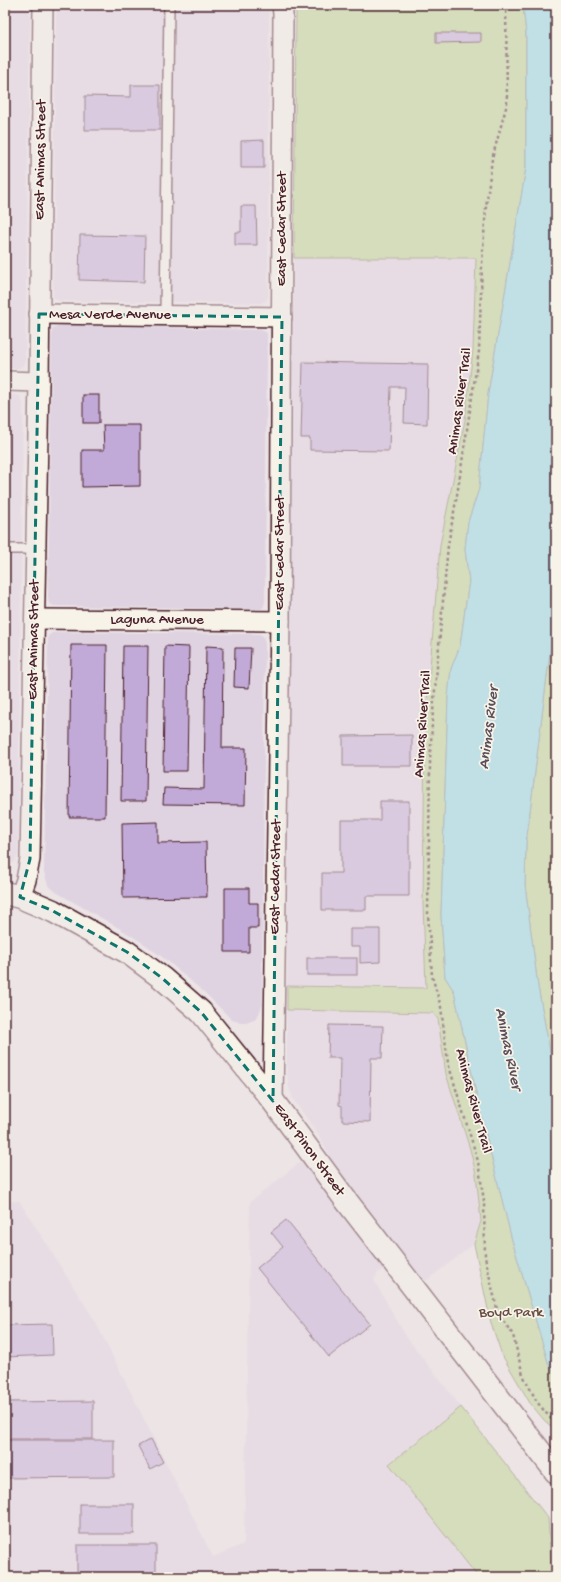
<svg xmlns="http://www.w3.org/2000/svg" width="561" height="1582" font-family="'Gochi Hand',sans-serif">
<style>
.built{fill:#dfd3e1}
.green{fill:#b9d48b;stroke:#827a5b}
.water{fill:#8bdce6;stroke:#71909b}
.building{fill:#c2aad8;stroke:#4a1f2b}
.lines{fill:none;stroke-linecap:round;stroke-linejoin:round}
.lane-casing{stroke:#4a1f2b;stroke-width:12}
.street-casing{stroke:#4a1f2b;stroke-width:22}
.primary-casing{stroke:#4a1f2b;stroke-width:25}
.path{stroke:#4a1f2b;stroke-width:2.5;stroke-dasharray:3 3;stroke-linecap:butt}
.lane{stroke:#f7f3e8;stroke-width:9}
.street{stroke:#f7f3e8;stroke-width:19}
.primary{stroke:#f7f3e8;stroke-width:22}
.marked{fill:none;stroke:#0f766e;stroke-width:3;stroke-dasharray:8 5;stroke-linejoin:round}
.labels{text-anchor:middle;dominant-baseline:central;stroke-width:3.5;stroke-linejoin:round;paint-order:stroke}
.street-label{font-size:15px;fill:#4a1f2b;stroke:#f7f3e8}
.park-label{font-size:15px;fill:#664c43;stroke:#f7f3e8}
.water-label{font-size:16px;font-style:italic;fill:#5a4e5a;stroke:#f7f3e8}
</style>
<rect width="100%" height="100%" fill="#ece4e5"/>
<filter id="ink" filterUnits="userSpaceOnUse"><feTurbulence type="fractalNoise" baseFrequency=".025" numOctaves="2"/><feDisplacementMap in="SourceGraphic" scale="8" xChannelSelector="R" yChannelSelector="G"/><feConvolveMatrix kernelMatrix="1 2 1 2 8 2 1 2 1" color-interpolation-filters="sRGB"/></filter>
<g filter="url(#ink)">
<g class="built">
<path d="M5,6L26,7L30,13L25,364L19,368H5Z"/>
<path d="M65,6L163,7L161,302L59,301L53,297L56,14L59,8Z"/>
<path d="M175,7H265L269,12L268,297L266,301L262,303L171,302Z"/>
<path d="M294,258H476L473,350L465,420L440,545L425,728L423,903L426,988L287,986Z"/>
<path d="M66,325L261,330L267,333L265,602L263,608L259,609L54,606L49,603L48,598L52,331L53,328L57,326Z"/>
<path d="M5,395H16L20,396L23,404L18,849V855L15,861L5,869Z"/>
<path d="M58,632L259,634L263,636L265,644L262,1006L258,1016L254,1020L242,1023L232,1020L205,993L170,963L146,945L124,931L56,892L48,885L44,872L48,640V636L52,633Z"/>
<path d="M287,1010L433,1013L438,1019L446,1074L470,1149L476,1174L481,1221L474,1244L423,1283L342,1179L318,1134L293,1099L289,1087L287,1072Z"/>
<path d="M303,1160L385,1267L377,1274L374,1280L389,1307L407,1338L461,1407L389,1464L478,1577H5V1202L19,1201L95,1321L213,1557L244,1544L250,1202Z"/>
<path d="M548,1518L556,1527V1577H552Z"/>
</g>
<g class="green">
<path d="M296,5H523L526,33V168L488,394L479,489L468,522L465,549L469,581L460,646L451,669L448,698L441,915L445,977L454,991L479,1106L512,1240L549,1365L556,1374V1431L544,1420L530,1403L502,1355L491,1323L474,1244L481,1221L476,1174L470,1149L446,1074L438,1019L433,1013L287,1010V986L426,988L423,903L425,728L440,545L465,420L473,350L476,258H294Z"/>
<path d="M556,604V1071L551,1057L538,987L525,885L526,843Z"/>
<path d="M461,1407L548,1518L552,1577H478L389,1464Z"/>
</g>
<path class="water" d="M523,5H556V604L526,843L525,885L538,987L551,1057L556,1071V1374L549,1365L512,1240L479,1106L454,991L445,977L441,915L448,698L451,669L460,646L469,581L465,549L468,522L479,489L488,394L526,168V33Z"/>
<g class="building">
<path d="M436,33H481V42L436,43Z"/>
<path d="M131,85H160V130H85V96L131,97Z"/>
<path d="M264,140V168H241V141Z"/>
<path d="M241,206H256L257,245H235V232H241Z"/>
<path d="M80,235L145,236L144,282L79,280Z"/>
<path d="M303,362L428,364L427,424L404,423L405,387H391L389,451L310,450V438H301Z"/>
<rect x="83" y="395" width="16" height="28"/>
<path d="M5,408H8L7,469H5Z"/>
<path d="M103,425H140V486L82,487V450H104Z"/>
<path d="M71,645H107L105,817H69Z"/>
<path d="M123,646H148L146,801H121Z"/>
<path d="M165,646L189,647L187,771H163Z"/>
<path d="M206,646L223,647L222,748H246L245,805L163,804L164,788L204,789Z"/>
<path d="M235,648H251L249,688L234,687Z"/>
<path d="M412,735V766H343V736Z"/>
<path d="M380,801H409V896H366V910H322V873H341V820H380Z"/>
<path d="M158,822V843L206,842L207,897L123,898L122,823Z"/>
<path d="M225,888H249V903H258V928H249V952H225Z"/>
<path d="M350,929H380V962L360,963V947H350Z"/>
<rect x="307" y="958" width="50" height="17"/>
<path d="M329,1025L383,1026L382,1058H371L370,1122L342,1121V1106L339,1105L340,1058H328Z"/>
<path d="M286,1220L370,1324L329,1357L257,1268L283,1247L271,1232Z"/>
<path d="M52,1324L53,1355L5,1357V1325Z"/>
<path d="M93,1401V1439H5V1402Z"/>
<path d="M151,1439L163,1462L150,1469L138,1446Z"/>
<path d="M5,1440H114V1477L5,1478Z"/>
<rect x="80" y="1504" width="54" height="30"/>
<rect x="77" y="1545" width="79" height="32"/>
</g>
<g class="lines">
<defs>
<g id="lane">
<path d="M165,315L169,5"/>
<path d="M5,549H36"/>
</g>
<g id="street">
<path d="M39,314L282,317"/>
<path d="M5,381L39,382"/>
<path d="M35,619L280,621"/>
<path d="M20,897L26,880L30,859L39,382L43,5"/>
<path d="M273,1101L280,621L283,14L282,5"/>
</g>
<path id="primary" d="M5,893L20,897L53,911L127,952L162,978L201,1012L273,1101L345,1199L556,1472"/>
</defs>
<use href="#lane" class="lane-casing"/>
<use href="#street" class="street-casing"/>
<use href="#primary" class="primary-casing"/>
<path class="path" d="M506,5L507,104L492,159L486,207L482,264L479,351L457,495L448,545L432,723L430,764L428,914L432,976L441,1007L448,1063L478,1161L484,1201L485,1257L498,1313L513,1335L523,1375L537,1402L556,1425"/>
<use href="#lane" class="lane"/>
<use href="#street" class="street"/>
<use href="#primary" class="primary"/>
</g>
</g>
<path d="M0 0H561V1582H0ZM39,314L282,317L273,1101L201,1012L162,978L127,952L53,911L20,897L30,859Z" fill="#ece4e5" fill-opacity=".55" fill-rule="evenodd"/>
<path class="marked" d="M39,314L282,317L273,1101L201,1012L162,978L127,952L53,911L20,897L30,859Z"/>
<g class="labels">
<g class="street-label">
<text transform="translate(41 160) rotate(-89)">East Animas Street</text>
<text transform="translate(282 229) rotate(-90)">East Cedar Street</text>
<text x="110" y="315">Mesa Verde Avenue</text>
<text transform="translate(460 401) rotate(-82)">Animas River Trail</text>
<text transform="translate(280 553) rotate(-90)">East Cedar Street</text>
<text x="157" y="620">Laguna Avenue</text>
<text transform="translate(34 640) rotate(-89)">East Animas Street</text>
<text transform="translate(423 724) rotate(-86)">Animas River Trail</text>
<text transform="translate(276 877) rotate(-89)">East Cedar Street</text>
<text transform="translate(473 1101) rotate(75)">Animas River Trail</text>
<text transform="translate(309 1150) rotate(54)">East Pinon Street</text>
</g>
<g class="park-label">
<text x="511" y="1313">Boyd Park</text>
</g>
<g class="water-label">
<text transform="translate(490 728) rotate(-83)">Animas River</text>
<text transform="translate(507 1049) rotate(78)">Animas River</text>
</g>
</g>
<rect width="561" height="1582" fill="none" stroke="#f7f3e8" stroke-width="20"/>
<rect x="10" y="10" width="541" height="1562" fill="none" stroke="#4a1f2b" stroke-width="1.5" filter="url(#ink)"/>
</svg>
